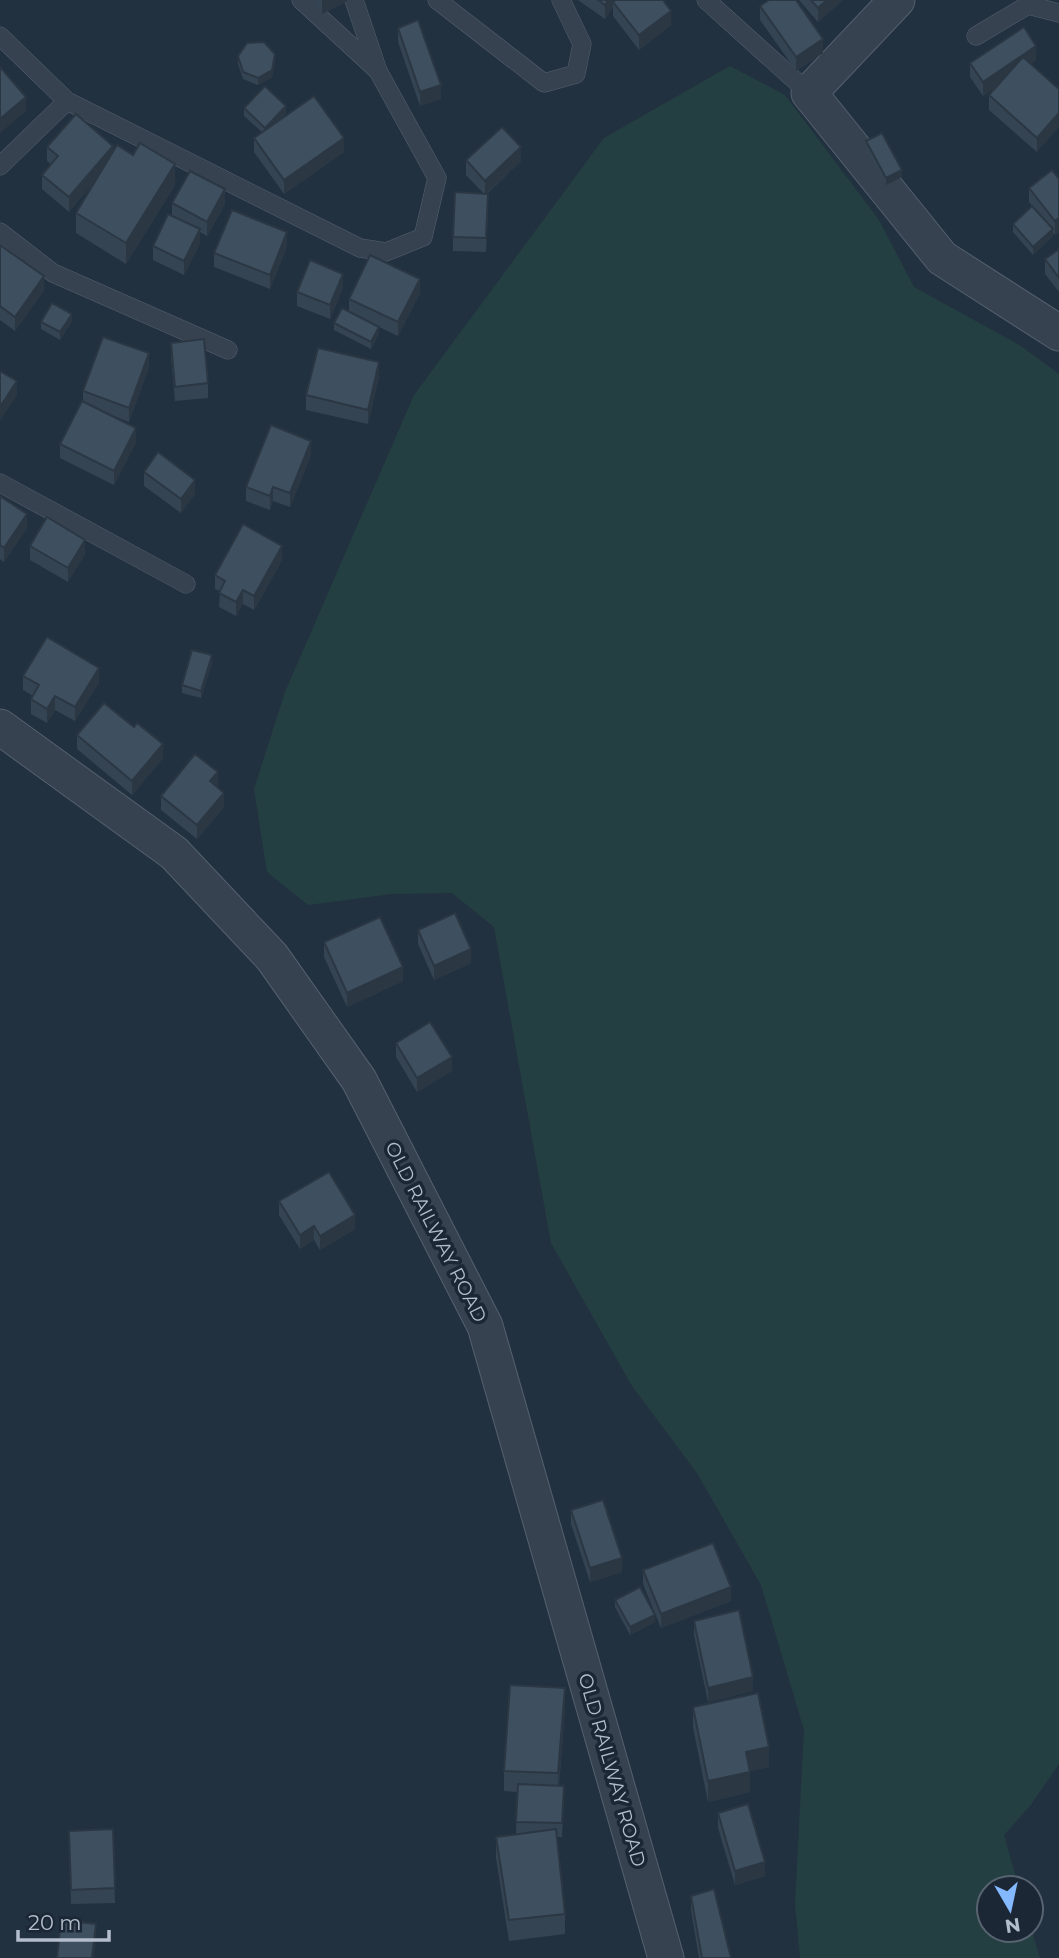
<svg xmlns="http://www.w3.org/2000/svg" width="1059" height="1958" font-family="Montserrat,sans-serif">
<style>
.green{fill:#243f41}
.lines{fill:none;stroke-linecap:round;stroke-linejoin:round}
.lane-casing{stroke:#55606e;stroke-width:19}
.street-casing{stroke:#55606e;stroke-width:37}
.lane{stroke:#374250;stroke-width:18}
.street{stroke:#374250;stroke-width:35}
.wall{fill:#354453}
.shaded-wall{fill:#2b3743}
.building{fill:#3e4f60;stroke:#2b3743;stroke-width:2}
.labels{text-anchor:middle;dominant-baseline:central;stroke-width:7;stroke-linejoin:round;paint-order:stroke}
.street-label{font-size:19px;fill:#b3bdcb;stroke:#1c2735}
</style>
<rect width="100%" height="100%" fill="#223140"/>
<path class="green" d="M730,66L785,95L879,220L914,287L1021,346L1059,374V1764L1030,1806L1004,1835L1019,1888H989V1930L1031,1928L1040,1958H800L795,1904L804,1730L761,1585L697,1473L632,1386L551,1243L494,927L452,893L392,894L308,905L267,872L254,789L285,692L414,395L604,138Z"/>
<g class="lines">
<defs>
<g id="lane">
<path d="M301,0L376,69"/>
<path d="M437,0L544,83L576,74L582,44L561,0"/>
<path d="M706,0L809,93"/>
<path d="M0,36L67,101L360,248L386,252L423,237L437,178L378,71L354,0"/>
<path d="M976,36L1028,5L1059,13"/>
<path d="M0,166L67,101"/>
<path d="M0,232L53,273L228,350"/>
<path d="M0,483L186,584"/>
</g>
<g id="street">
<path d="M897,0L809,93L942,258L1059,333"/>
<path d="M0,727L174,853L272,957L359,1080L485,1326L666,1958"/>
</g>
</defs>
<use href="#lane" class="lane-casing"/>
<use href="#street" class="street-casing"/>
<use href="#lane" class="lane"/>
<use href="#street" class="street"/>
</g>
<g class="wall">
<path d="M314,0H347V1L322,14Z"/>
<path d="M578,0H663L671,25L639,50L613,16V7L605,19Z"/>
<path d="M799,0H843L818,22Z"/>
<path d="M760,6L823,53L796,71L760,20Z"/>
<path d="M398,28L441,99L420,106L398,42Z"/>
<path d="M238,56L275,61L272,77L258,85L243,79L238,64Z"/>
<path d="M1036,60L1031,64L1059,89L1037,152L989,110V95L997,86L983,96L970,77V63Z"/>
<path d="M244,108L286,113L279,121L344,152L284,194L254,152V138L262,132L244,116Z"/>
<path d="M866,141L902,177L886,185L866,148Z"/>
<path d="M47,147L113,152L175,185L126,264L76,233V213L95,181L69,212L42,189V175L51,164L47,161Z"/>
<path d="M466,160L521,161L487,194L488,208L486,252L453,251V237L483,193L466,175Z"/>
<path d="M1059,179L1055,235L1053,233V236L1033,255L1013,232V224L1034,208L1029,202V188Z"/>
<path d="M172,203L225,204L207,236L200,232V243L184,275L153,260V246L172,216Z"/>
<path d="M0,245L44,290L15,331L0,320Z"/>
<path d="M287,246L270,289L214,267V253Z"/>
<path d="M1059,249V292L1045,274V259Z"/>
<path d="M343,288L330,319L297,306V292Z"/>
<path d="M420,293L398,336L379,327V334L371,349L334,330V323L349,311V299Z"/>
<path d="M72,321L60,340L41,329V322Z"/>
<path d="M171,343L208,383V398L175,401L171,357Z"/>
<path d="M149,367L129,422L106,413L136,442L114,485L60,458V444L83,402V391Z"/>
<path d="M379,377L368,424L306,410V395Z"/>
<path d="M311,455L290,507L273,501L270,510L246,501V487Z"/>
<path d="M144,472L195,494L181,513L144,486Z"/>
<path d="M0,496L27,528L4,562L0,559Z"/>
<path d="M30,546L85,554L68,582L30,560Z"/>
<path d="M282,560L254,610L243,604L236,616L219,607L220,591L215,589V575Z"/>
<path d="M212,663L201,698L182,693V685Z"/>
<path d="M23,676L99,682L75,721L55,710L47,723L31,714V699L33,696L23,690Z"/>
<path d="M77,735L163,758L132,795L77,749Z"/>
<path d="M218,786L217,787L224,807L197,839L161,810V796Z"/>
<path d="M418,930L471,963L434,980L418,944Z"/>
<path d="M324,942L403,981L347,1007L324,957Z"/>
<path d="M396,1043L452,1071L417,1092L396,1057Z"/>
<path d="M279,1201L355,1229L320,1250L314,1240L300,1249L279,1215Z"/>
<path d="M571,1510L622,1572L590,1582L571,1524Z"/>
<path d="M643,1570L731,1601L661,1628L643,1584Z"/>
<path d="M615,1600L655,1622L630,1635L615,1607Z"/>
<path d="M694,1621L753,1691L708,1702L694,1635Z"/>
<path d="M693,1707L769,1767L750,1771V1792L708,1802L693,1727Z"/>
<path d="M565,1708L559,1786L564,1800L562,1837H557L565,1914V1934L509,1941L496,1858V1837L516,1835L517,1792L504,1791V1771Z"/>
<path d="M718,1813L765,1876L735,1885L718,1828Z"/>
<path d="M113,1829L115,1903L71,1904L69,1831Z"/>
<path d="M691,1896L731,1958H699L691,1910Z"/>
</g>
<g class="shaded-wall">
<path d="M322,0H347V1L322,14Z"/>
<path d="M608,0H619L613,2V7L605,19V5Z"/>
<path d="M827,0H843L818,22V8Z"/>
<path d="M671,11V25L639,50V35Z"/>
<path d="M823,39V53L796,71V57Z"/>
<path d="M1036,46V60L983,96V82Z"/>
<path d="M275,54V61L272,77L258,85V78Z"/>
<path d="M441,85V99L420,106V92Z"/>
<path d="M26,97V111L0,133V119Z"/>
<path d="M286,106V113L265,135V128Z"/>
<path d="M1059,113V127L1037,152V138Z"/>
<path d="M344,138V152L284,194V180Z"/>
<path d="M113,146V160L69,212V197Z"/>
<path d="M521,147V161L485,195V181Z"/>
<path d="M175,164V185L126,264V243Z"/>
<path d="M902,170V177L886,185V178Z"/>
<path d="M225,189V204L207,236V222Z"/>
<path d="M1059,218V233L1055,235V221Z"/>
<path d="M200,229V243L184,275V261Z"/>
<path d="M1053,229V236L1033,255V247Z"/>
<path d="M287,232V246L270,289V275Z"/>
<path d="M343,274V288L330,319V305Z"/>
<path d="M44,276V290L15,331V317Z"/>
<path d="M420,279V293L398,336V322Z"/>
<path d="M72,314V321L60,340V332Z"/>
<path d="M379,327V334L371,349V342Z"/>
<path d="M149,353V367L129,422V408Z"/>
<path d="M379,362V377L368,424V410Z"/>
<path d="M17,381V395L0,421V407Z"/>
<path d="M136,428V442L114,485V471Z"/>
<path d="M311,441V455L290,507V493Z"/>
<path d="M195,480V494L181,513V499Z"/>
<path d="M273,487V501L270,510V496Z"/>
<path d="M27,514V528L4,562V548Z"/>
<path d="M85,540V554L68,582V568Z"/>
<path d="M282,546V560L254,610V596Z"/>
<path d="M243,590V604L236,616V602Z"/>
<path d="M212,655V663L201,698V691Z"/>
<path d="M99,668V682L75,721V707Z"/>
<path d="M55,696V710L47,723V709Z"/>
<path d="M163,744V758L132,795V781Z"/>
<path d="M218,772V786L210,796V781Z"/>
<path d="M224,793V807L197,839V825Z"/>
<path d="M471,949V963L434,980V966Z"/>
<path d="M403,967V981L347,1007V993Z"/>
<path d="M452,1057V1071L417,1092V1078Z"/>
<path d="M355,1215V1229L320,1250V1236Z"/>
<path d="M314,1226V1240L300,1249V1235Z"/>
<path d="M622,1558V1572L590,1582V1568Z"/>
<path d="M731,1587V1601L661,1628V1614Z"/>
<path d="M655,1615V1622L630,1635V1627Z"/>
<path d="M753,1677V1691L708,1702V1688Z"/>
<path d="M565,1688V1708L558,1793V1773Z"/>
<path d="M769,1747V1767L746,1772V1752Z"/>
<path d="M750,1772V1792L708,1802V1781Z"/>
<path d="M765,1862V1876L735,1885V1871Z"/>
<path d="M96,1924V1938L94,1958H92Z"/>
</g>
<g class="building">
<path d="M598,0H608L605,5Z"/>
<path d="M616,0H663L671,11L639,35L613,2Z"/>
<path d="M769,0H796L823,39L796,57L760,6Z"/>
<path d="M811,0H827L818,8Z"/>
<path d="M418,20L441,85L420,92L398,28Z"/>
<path d="M1024,27L1036,46L983,82L970,63Z"/>
<path d="M264,42L275,54L272,70L258,78L243,72L238,56L247,43Z"/>
<path d="M1023,57L1059,89V113L1037,138L989,95Z"/>
<path d="M0,67L26,97L0,119Z"/>
<path d="M265,86L286,106L265,128L244,108Z"/>
<path d="M314,96L344,138L284,180L254,138Z"/>
<path d="M76,114L113,146L69,197L42,175L58,156L47,147Z"/>
<path d="M502,127L521,147L485,181L466,160Z"/>
<path d="M882,133L902,170L886,178L866,141Z"/>
<path d="M140,143L175,164L126,243L76,213L117,145L133,155Z"/>
<path d="M1052,170L1059,179V218L1055,221L1029,188Z"/>
<path d="M190,171L225,189L207,222L172,203Z"/>
<path d="M455,192L488,194L486,238L453,237Z"/>
<path d="M1032,206L1053,229L1033,247L1013,224Z"/>
<path d="M232,210L287,232L270,275L214,253Z"/>
<path d="M168,214L200,229L184,261L153,246Z"/>
<path d="M0,245L44,276L15,317L0,306Z"/>
<path d="M1059,249V278L1045,259Z"/>
<path d="M370,255L420,279L398,322L349,299Z"/>
<path d="M310,260L343,274L330,305L297,292Z"/>
<path d="M52,303L72,314L60,332L41,322Z"/>
<path d="M342,308L379,327L371,342L334,323Z"/>
<path d="M103,337L149,353L129,408L83,391Z"/>
<path d="M204,339L208,383L175,387L171,343Z"/>
<path d="M318,348L379,362L368,410L306,395Z"/>
<path d="M0,371L17,381L0,407Z"/>
<path d="M82,401L136,428L114,471L60,444Z"/>
<path d="M271,425L311,441L290,493L273,487L270,496L246,487Z"/>
<path d="M158,452L195,480L181,499L144,472Z"/>
<path d="M0,496L27,514L4,548L0,545Z"/>
<path d="M47,517L85,540L68,568L30,546Z"/>
<path d="M243,524L282,546L254,596L243,590L236,602L219,593L225,581L215,575Z"/>
<path d="M47,637L99,668L75,707L55,696L47,709L31,699L39,685L23,676Z"/>
<path d="M192,650L212,655L201,691L182,685Z"/>
<path d="M104,703L134,727L137,723L163,744L132,781L77,735Z"/>
<path d="M195,754L218,772L210,781L224,793L197,825L161,796Z"/>
<path d="M455,913L471,949L434,966L418,930Z"/>
<path d="M380,917L403,967L347,993L324,942Z"/>
<path d="M430,1022L452,1057L417,1078L396,1043Z"/>
<path d="M329,1172L355,1215L320,1236L314,1226L300,1235L279,1201Z"/>
<path d="M603,1500L622,1558L590,1568L571,1510Z"/>
<path d="M713,1543L731,1587L661,1614L643,1570Z"/>
<path d="M640,1587L655,1615L630,1627L615,1600Z"/>
<path d="M739,1610L753,1677L708,1688L694,1621Z"/>
<path d="M510,1685L565,1688L558,1773L504,1771Z"/>
<path d="M758,1693L769,1747L746,1752L750,1772L708,1781L693,1707Z"/>
<path d="M518,1784L564,1786L562,1823L516,1822Z"/>
<path d="M748,1804L765,1862L735,1871L718,1813Z"/>
<path d="M113,1829L115,1888L71,1890L69,1831Z"/>
<path d="M556,1829L565,1914L509,1920L496,1837Z"/>
<path d="M714,1889L731,1958H702L691,1896Z"/>
<path d="M61,1920L96,1924L92,1958H57Z"/>
</g>
<g class="labels">
<g class="street-label">
<text transform="translate(436 1232) rotate(63)">OLD RAILWAY ROAD</text>
<text transform="translate(612 1770) rotate(74)">OLD RAILWAY ROAD</text>
</g>
</g>
<g transform="translate(1010 1909) rotate(171)"><circle r="33" fill="#1c2735" stroke="#586371" stroke-width="2"/>
<path d="M0-5L12 26L0 18L-12 26Z" fill="#84b9ff"/>
<text y="-10" font-size="19" font-weight="bold" text-anchor="middle" fill="#b3bdcb">N</text>
</g>
<path d="M18 1930v10h91v-10" fill="none" stroke="#b3bdcb" stroke-width="3.5"/>
<text x="28" y="1930" font-size="21" fill="#b3bdcb" stroke="#1c2735" stroke-width="5" paint-order="stroke">20 m</text>
</svg>
